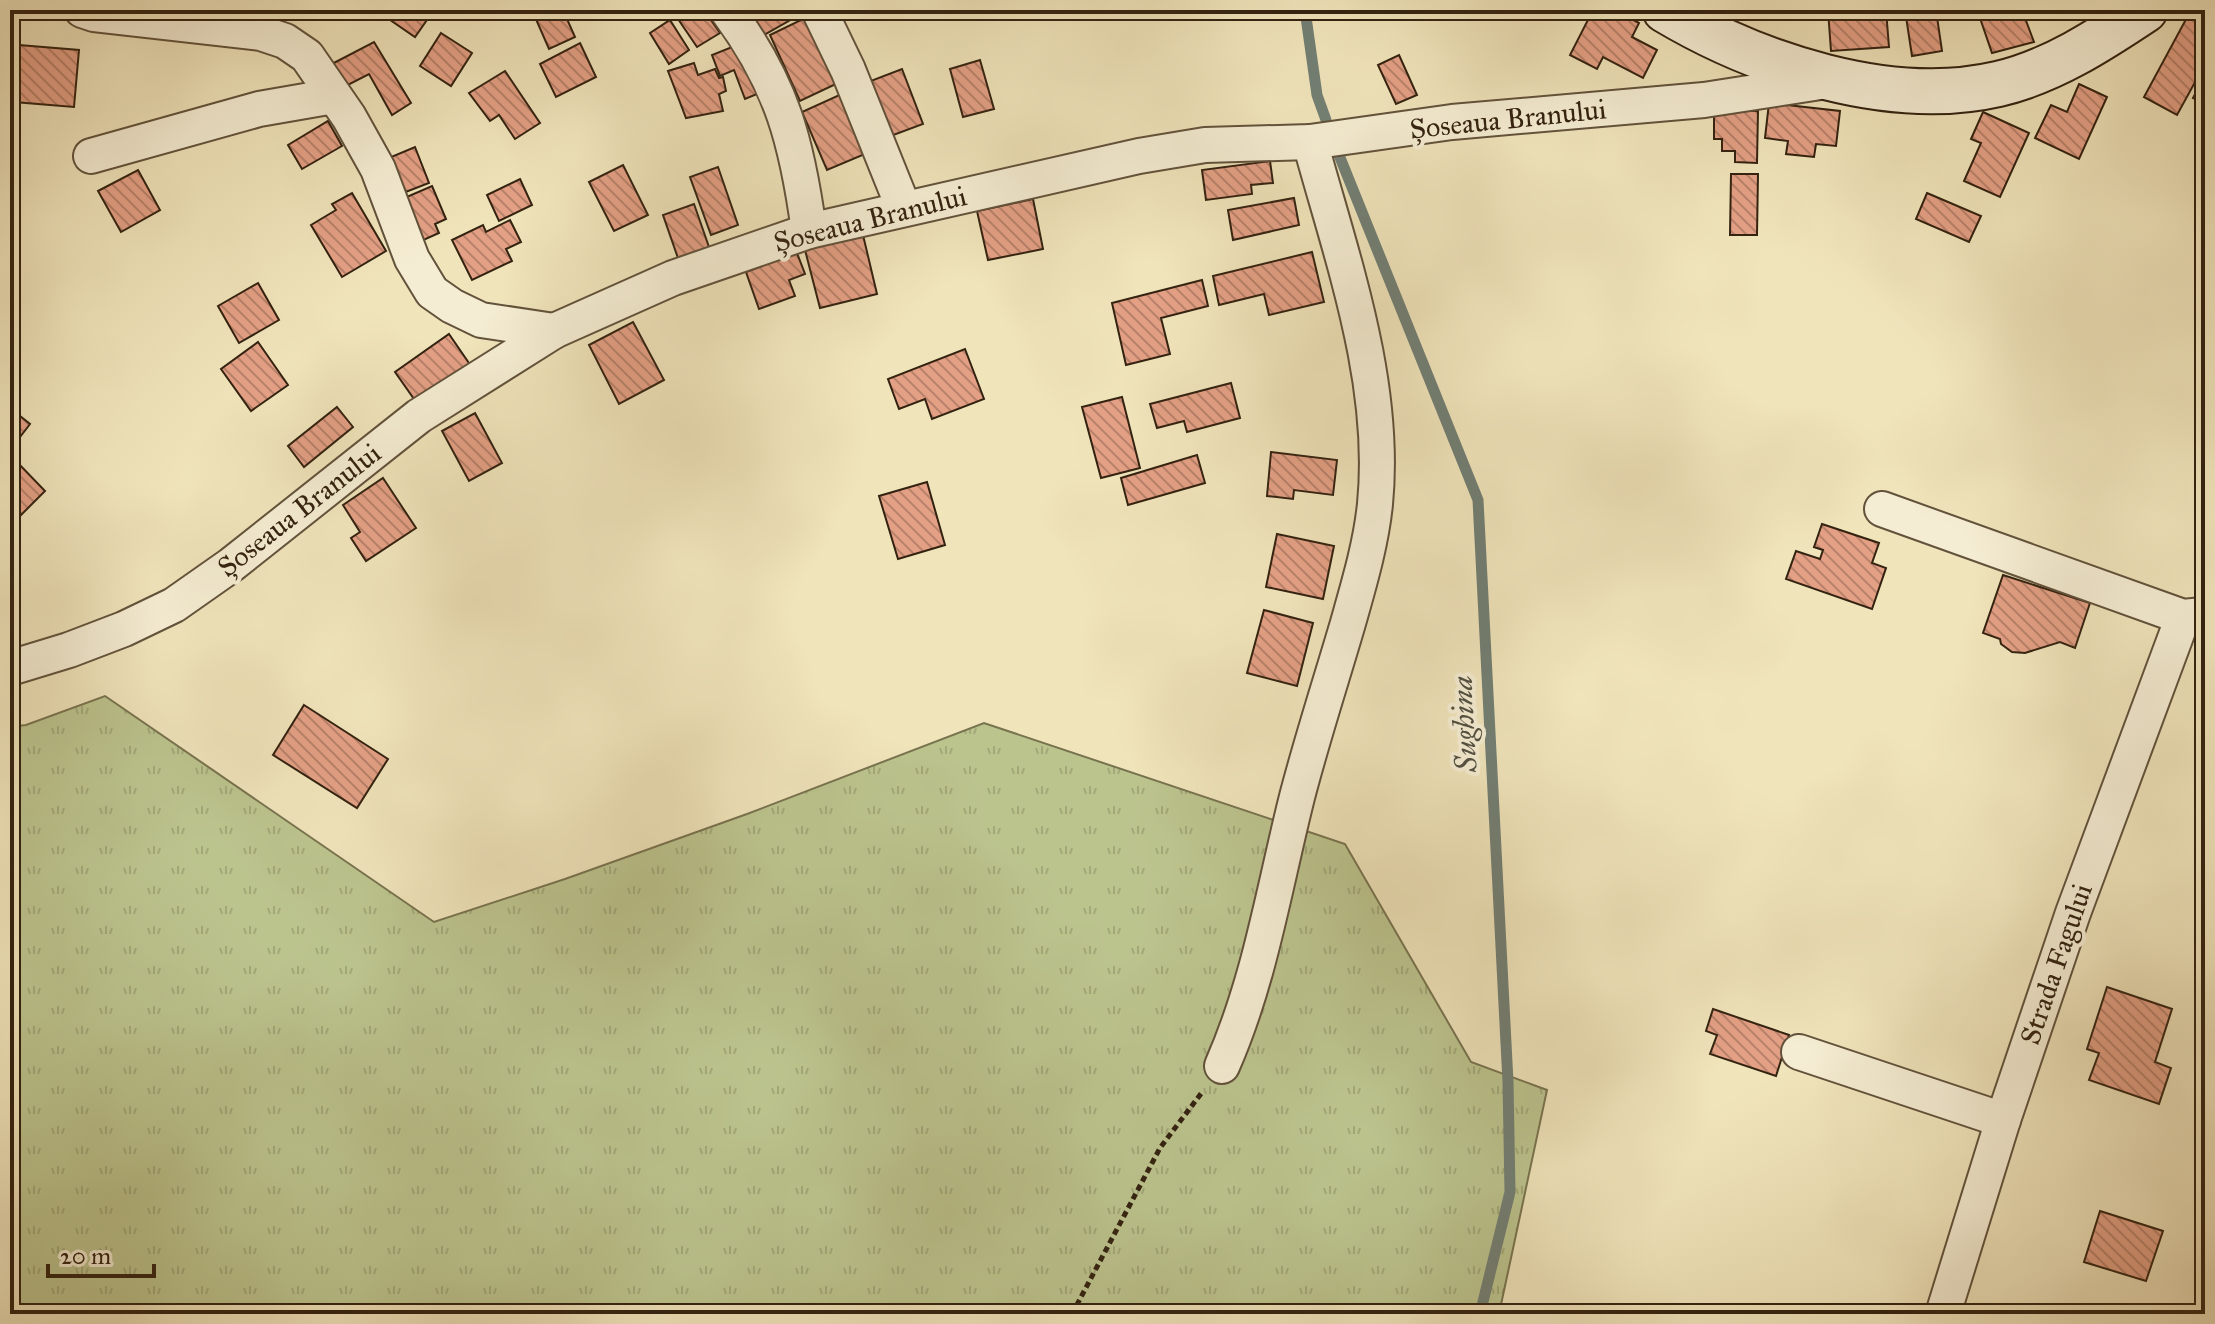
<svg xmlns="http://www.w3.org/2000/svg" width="2215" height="1324" font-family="'IM FELL Great Primer',serif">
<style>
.grass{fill:url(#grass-tufts);stroke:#78734f;stroke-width:2}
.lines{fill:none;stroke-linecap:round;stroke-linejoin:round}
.stream{stroke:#727f74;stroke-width:11}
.building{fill:url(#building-back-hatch);stroke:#332210;stroke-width:2}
.minor-casing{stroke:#62523b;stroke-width:38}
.secondary-casing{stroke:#332210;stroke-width:48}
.path{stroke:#332210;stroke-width:5;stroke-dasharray:6 4;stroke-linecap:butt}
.minor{stroke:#f5edd3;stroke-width:34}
.secondary{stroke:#f5edd3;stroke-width:44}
.labels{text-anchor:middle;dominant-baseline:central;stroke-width:8;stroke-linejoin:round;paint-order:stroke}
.street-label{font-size:28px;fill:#332210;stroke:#f5edd3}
.water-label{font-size:30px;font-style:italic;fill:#525042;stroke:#f5edd3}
</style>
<defs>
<pattern id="grass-tufts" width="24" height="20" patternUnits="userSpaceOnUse" patternTransform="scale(2)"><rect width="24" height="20" fill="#bcc48e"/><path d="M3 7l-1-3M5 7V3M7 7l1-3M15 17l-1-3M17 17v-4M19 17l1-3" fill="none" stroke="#a2a879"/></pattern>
<pattern id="building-back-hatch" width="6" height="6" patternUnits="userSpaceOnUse" patternTransform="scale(2)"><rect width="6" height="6" fill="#e4a085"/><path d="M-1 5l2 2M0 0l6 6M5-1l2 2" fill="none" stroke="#b9826b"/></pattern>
</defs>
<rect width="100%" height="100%" fill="#f0e4bb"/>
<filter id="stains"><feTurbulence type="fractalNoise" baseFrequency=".0025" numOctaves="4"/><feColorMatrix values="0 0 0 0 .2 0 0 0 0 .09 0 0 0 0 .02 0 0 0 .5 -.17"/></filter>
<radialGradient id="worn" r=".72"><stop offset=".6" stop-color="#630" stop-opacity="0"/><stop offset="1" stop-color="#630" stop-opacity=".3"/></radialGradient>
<path class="grass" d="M105,696L434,922L565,879L747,814L984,723L1345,844L1471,1062L1547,1090L1499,1314H10V727L26,725Z"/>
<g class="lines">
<g class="stream">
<path d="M1305,10L1317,95L1326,120"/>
<path d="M1339,155L1478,500L1508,1082L1510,1192L1480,1314"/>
</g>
</g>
<g class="building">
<path d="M382,10H419L429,17L415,37L380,13Z"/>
<path d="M549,10H563L575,37L549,49L535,17Z"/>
<path d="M685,10H704L720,33L697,47L676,16Z"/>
<path d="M738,10H808L755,40Z"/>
<path d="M1593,10H1615L1639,23L1632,37L1657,50L1643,78L1603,57L1597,69L1570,55Z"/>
<path d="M1828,10H1886L1889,47L1831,51Z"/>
<path d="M1905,10H1936L1942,51L1912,56Z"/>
<path d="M1991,10H2022L2034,42L1992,53L1980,18L1992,13Z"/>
<path d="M2191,10L2205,15V64L2177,115L2144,97Z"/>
<path d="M807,17L838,83L800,101L770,35Z"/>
<path d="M670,20L689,50L669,64L650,33Z"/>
<path d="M441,33L472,53L451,86L420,66Z"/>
<path d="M374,42L411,103L392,115L369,74L342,88L328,66Z"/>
<path d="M580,43L596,77L556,97L540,64Z"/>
<path d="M742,43L762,92L745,99L734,70L720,76L712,55Z"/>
<path d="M19,45L79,50L74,107L14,102Z"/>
<path d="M1399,55L1417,95L1396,104L1378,65Z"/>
<path d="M980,60L994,109L963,117L950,69Z"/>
<path d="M694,63L698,75L715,69L719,78L723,77L726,91L719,94L723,111L686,118L668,71Z"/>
<path d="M902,69L923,124L888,137L868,82Z"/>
<path d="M505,71L540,123L515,139L499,115L490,121L469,93Z"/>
<path d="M2205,75V104L2193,98Z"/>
<path d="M2079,84L2107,97L2079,159L2035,138L2051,105L2067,112Z"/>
<path d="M846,92L872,151L827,170L802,112Z"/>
<path d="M1769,103L1840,111L1836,146L1816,144L1814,157L1786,154L1788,141L1765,138Z"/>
<path d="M1714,110L1758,111L1757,163L1735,162V151H1722V139H1714Z"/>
<path d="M1983,112L2029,133L2000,197L1964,181L1981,143L1971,139Z"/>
<path d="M328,121L342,146L302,169L288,145Z"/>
<path d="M415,147L429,183L398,195L384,160Z"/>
<path d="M1270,161L1273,183L1251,185L1252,194L1206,200L1202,170Z"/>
<path d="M623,165L648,215L614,231L589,182Z"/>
<path d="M718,167L738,225L711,235L690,177Z"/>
<path d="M138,170L160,210L121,232L98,191Z"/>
<path d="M1731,174H1758L1757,235H1730Z"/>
<path d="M520,179L532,205L499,221L487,195Z"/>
<path d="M432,186L446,219L435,224L439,233L419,242L402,199Z"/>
<path d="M352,193L386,251L342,277L311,225L336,210L332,204Z"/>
<path d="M1927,193L1981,216L1969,242L1916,219Z"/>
<path d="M1294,198L1299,225L1233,240L1228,210Z"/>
<path d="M1033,199L1043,249L988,260L977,211Z"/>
<path d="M694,204L710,250L679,261L663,215Z"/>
<path d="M510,220L521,242L506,249L512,261L472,280L452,240L483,225L486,232Z"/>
<path d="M863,235L877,294L820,308L805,250Z"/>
<path d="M1312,252L1324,302L1269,315L1264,294L1219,305L1213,276Z"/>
<path d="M797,253L805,274L789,280L795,296L759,309L746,272Z"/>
<path d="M1202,280L1208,306L1161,318L1170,354L1126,365L1112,303Z"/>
<path d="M258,283L279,320L239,343L218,306Z"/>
<path d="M633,322L664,380L619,404L589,345Z"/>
<path d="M449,334L473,369L419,406L395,372Z"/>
<path d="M258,342L288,385L251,411L221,369Z"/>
<path d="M965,349L984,399L932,419L925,399L899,409L888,379Z"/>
<path d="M1231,383L1240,418L1187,432L1184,421L1157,428L1150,404Z"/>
<path d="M1122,397L1140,468L1101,478L1082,407Z"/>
<path d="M337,407L353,427L304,467L288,446Z"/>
<path d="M10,408L30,424L10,450Z"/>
<path d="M475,413L502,463L469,481L442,431Z"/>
<path d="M1271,452L1337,460L1333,495L1294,490L1293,499L1267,496Z"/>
<path d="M1197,455L1205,483L1128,505L1121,478Z"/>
<path d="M16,461L45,491L10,526V467Z"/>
<path d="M383,478L416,528L366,561L351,538L360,532L343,505Z"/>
<path d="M927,482L945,545L898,559L879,496Z"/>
<path d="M1822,524L1879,543L1872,563L1886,568L1872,609L1786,579L1796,551L1820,559L1823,550L1814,547Z"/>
<path d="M1277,534L1334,546L1323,599L1266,587Z"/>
<path d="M2003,575L2090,603L2075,648L2060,642L2025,653L2012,652L2001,644L2000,639L1983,633Z"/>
<path d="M1264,610L1313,623L1297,686L1247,673Z"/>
<path d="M304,705L388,759L357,808L273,755Z"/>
<path d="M2107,987L2172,1009L2155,1062L2171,1068L2159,1104L2089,1080L2099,1053L2087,1049Z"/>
<path d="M1713,1009L1789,1035L1776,1076L1710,1054L1717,1035L1706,1031Z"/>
<path d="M2100,1211L2163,1231L2146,1281L2084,1262Z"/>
</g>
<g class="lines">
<defs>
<g id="minor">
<path d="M82,10L94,14L261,33L285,41L307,56L349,117L378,169L412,259L432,292L452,306L481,320L554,331"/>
<path d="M727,10C782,84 797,142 809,231"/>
<path d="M819,10L848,70L904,209"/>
<path d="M91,156L259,109L334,96"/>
<path d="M1882,509L2183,617L2203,615"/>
<path d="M10,668L69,650L124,629L174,605L231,565L419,416L554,331L673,278L809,231L1139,156L1205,145L1310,142L1452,122L1704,100L1827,81"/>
<path d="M1799,1052L2003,1120"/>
<path d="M1222,1066C1260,980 1274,888 1297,797C1312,739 1331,681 1348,623C1359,584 1371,544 1375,504C1387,382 1342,259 1310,142"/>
<path d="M1943,1314L2003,1120L2073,913L2183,617"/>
</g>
<path id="secondary" d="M1665,10C1757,65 1890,109 1998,84C2051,72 2100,40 2145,10"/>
</defs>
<use href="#minor" class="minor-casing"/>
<use href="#secondary" class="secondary-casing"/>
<path class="path" d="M1072,1314L1160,1148L1203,1091"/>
<use href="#minor" class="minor"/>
<use href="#secondary" class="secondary"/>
</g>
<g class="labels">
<g class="street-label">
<text transform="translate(1508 119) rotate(-6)">Șoseaua Branului</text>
<text transform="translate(870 219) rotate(-14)">Șoseaua Branului</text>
<text transform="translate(299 510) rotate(-38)">Șoseaua Branului</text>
<text transform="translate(2056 964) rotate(-71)">Strada Fagului</text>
</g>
<g class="water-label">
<text transform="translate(1464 724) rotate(-93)">Sughina</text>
</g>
</g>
<rect width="2215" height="1324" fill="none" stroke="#f0e4bb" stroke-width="40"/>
<rect x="12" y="12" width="2191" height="1300" fill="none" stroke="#332210" stroke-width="4"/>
<rect x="20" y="20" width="2175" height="1284" fill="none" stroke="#332210" stroke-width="2"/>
<path d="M48 1264v12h106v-12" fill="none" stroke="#332210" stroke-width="4"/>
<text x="60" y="1264" font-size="24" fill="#332210" stroke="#f5edd3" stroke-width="6" paint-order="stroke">20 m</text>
<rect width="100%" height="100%" filter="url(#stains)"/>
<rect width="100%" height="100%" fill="url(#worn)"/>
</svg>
